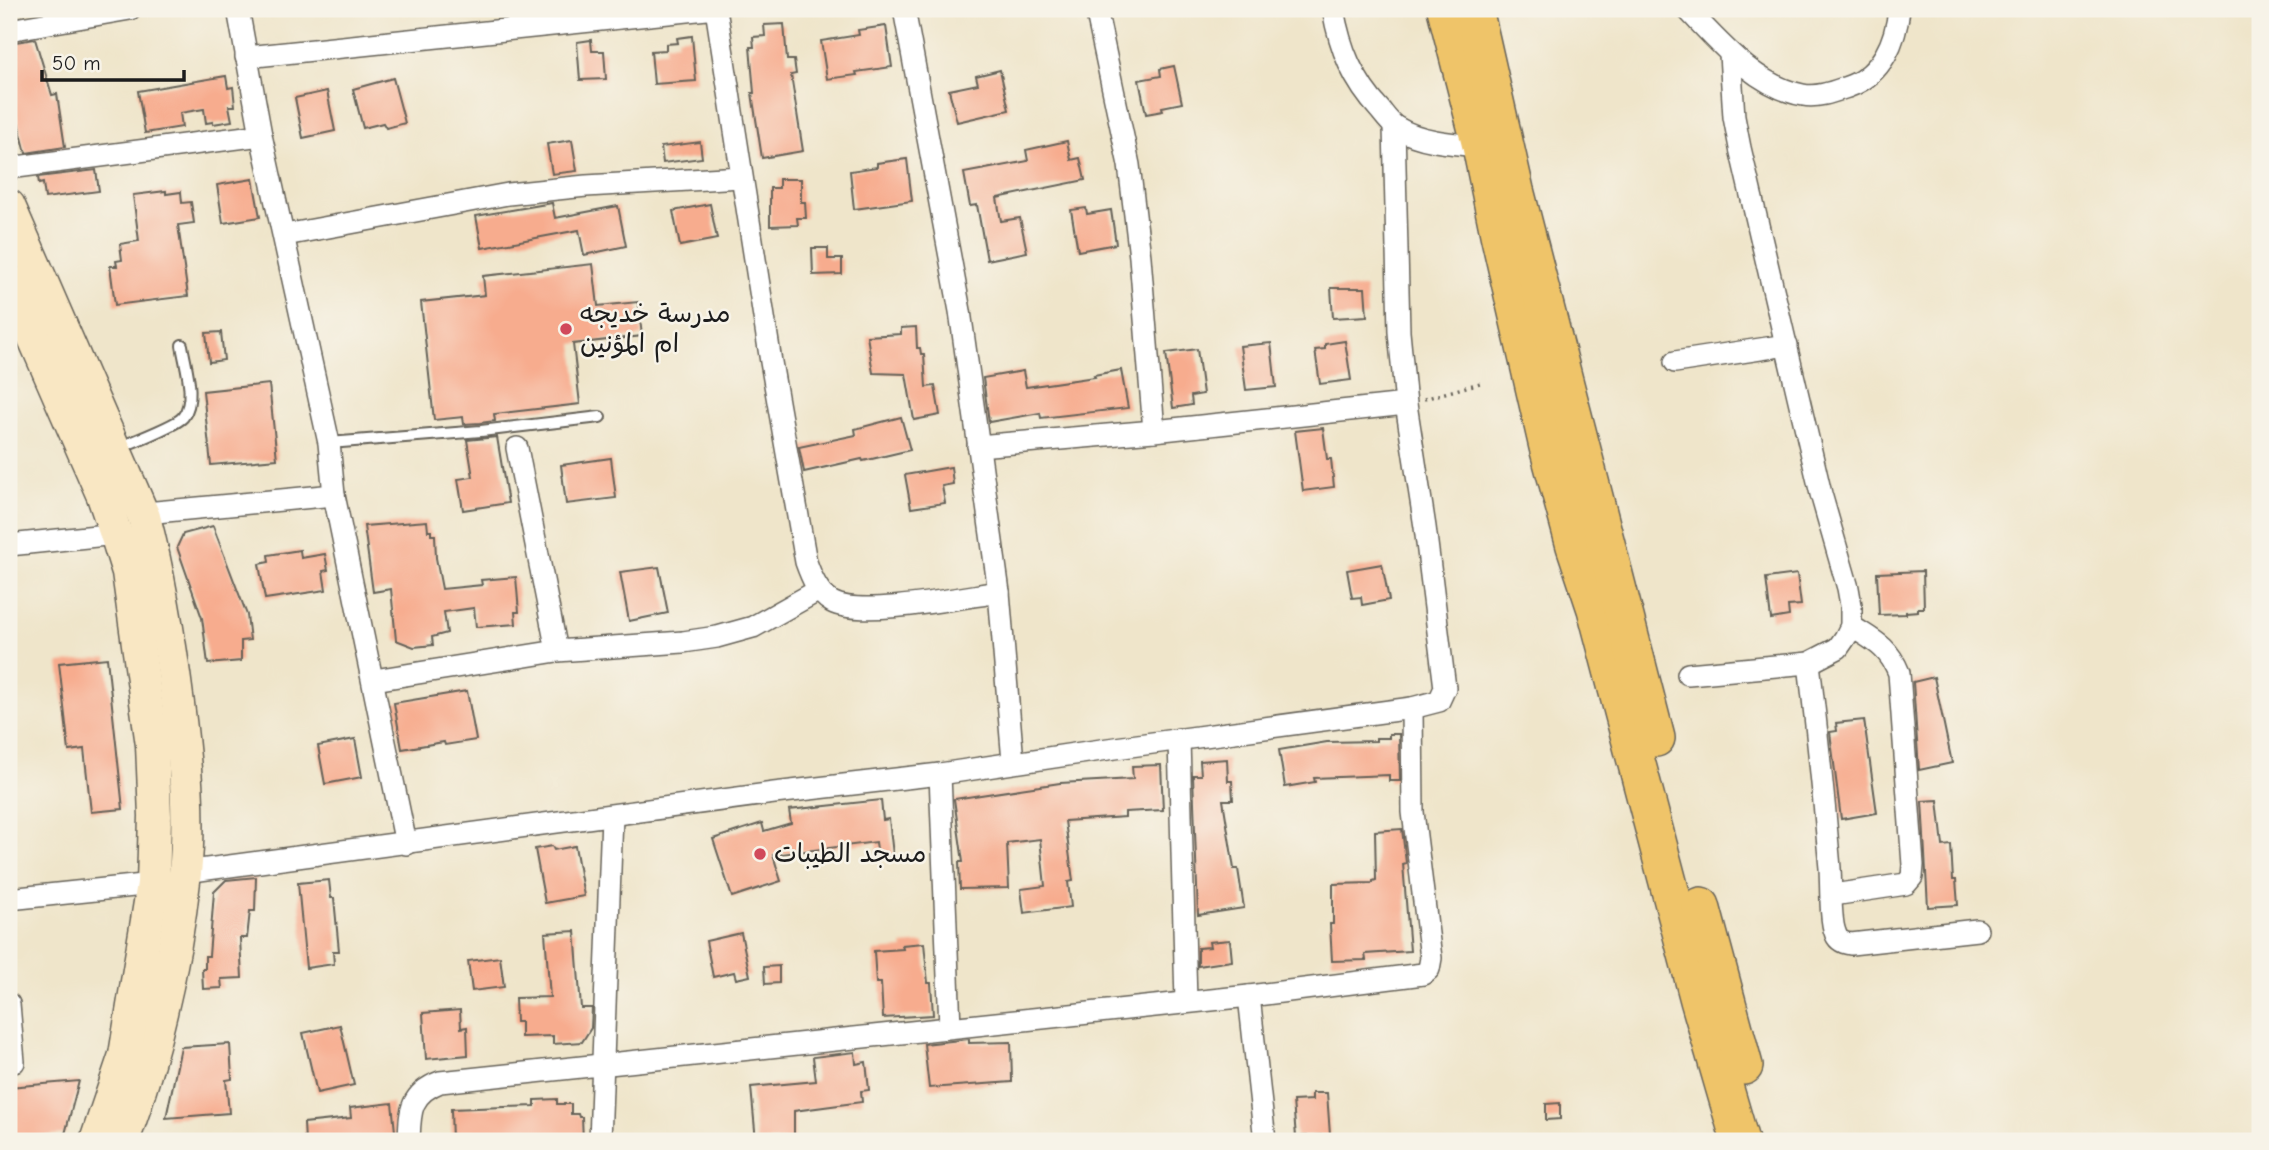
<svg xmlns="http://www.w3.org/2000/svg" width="2269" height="1150" font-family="'Comic Neue','Playpen Sans Arabic',sans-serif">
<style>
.building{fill:#f7ac8e}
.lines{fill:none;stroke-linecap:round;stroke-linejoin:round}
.service-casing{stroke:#666259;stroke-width:14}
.minor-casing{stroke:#666259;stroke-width:24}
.secondary-casing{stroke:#666259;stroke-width:35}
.trunk-casing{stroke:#666259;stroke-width:40}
.path{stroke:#666259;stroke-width:3.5;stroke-dasharray:2 5;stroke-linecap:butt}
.service{stroke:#fff;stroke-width:10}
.minor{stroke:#fff;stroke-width:21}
.secondary{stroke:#f9e7c3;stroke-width:32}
.trunk{stroke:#efc469;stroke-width:37}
.poi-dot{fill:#d1495b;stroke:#f7f3e8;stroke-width:2.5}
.labels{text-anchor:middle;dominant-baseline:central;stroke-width:5;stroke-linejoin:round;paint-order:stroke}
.poi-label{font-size:26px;fill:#1c1c1c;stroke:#f7f3e8;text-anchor:start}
</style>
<rect width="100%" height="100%" fill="#f7f3e8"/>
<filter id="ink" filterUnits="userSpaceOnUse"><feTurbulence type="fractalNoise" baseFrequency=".0143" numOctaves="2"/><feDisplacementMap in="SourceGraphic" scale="14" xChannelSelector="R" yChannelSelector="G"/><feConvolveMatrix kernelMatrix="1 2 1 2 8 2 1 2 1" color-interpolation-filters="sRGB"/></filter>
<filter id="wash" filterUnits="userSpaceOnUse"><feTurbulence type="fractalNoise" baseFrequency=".00686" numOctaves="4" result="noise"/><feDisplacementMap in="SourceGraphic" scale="28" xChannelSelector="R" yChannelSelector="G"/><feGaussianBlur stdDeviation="1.57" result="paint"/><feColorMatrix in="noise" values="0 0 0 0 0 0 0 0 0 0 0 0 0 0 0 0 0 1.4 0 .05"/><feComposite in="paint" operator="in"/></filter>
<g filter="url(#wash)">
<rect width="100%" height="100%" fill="#efe5ca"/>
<g id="blocks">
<g class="building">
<path d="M784,24L787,60H794L796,74L791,75L803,151L762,158L752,93H754L750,47H754L753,37L765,36L764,25Z"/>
<path d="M886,26L892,67L856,72L857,75L827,79L821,41L859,35L858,30Z"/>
<path d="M692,36L696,81L654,84L651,51L666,50V44L678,43L677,38Z"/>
<path d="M35,39L52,95L57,94L65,147L26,153L9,87V43Z"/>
<path d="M591,40L592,51H604L606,79L580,80L577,42Z"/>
<path d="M1174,66L1182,103L1162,107L1163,111L1146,114L1139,80L1161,76L1160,69Z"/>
<path d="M1000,70L1009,110L957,122L949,90L978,84L976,76Z"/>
<path d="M226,76L228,88L233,87L235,106H229L232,121L213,124V122L206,123L204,109L180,113L182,127L145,133L138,91Z"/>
<path d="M393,78L405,123L386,128L383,123L363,128L353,89Z"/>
<path d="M327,91L335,131L303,138L295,98Z"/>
<path d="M572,140L577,171L552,174L547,144Z"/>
<path d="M1067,141L1071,160L1080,158L1085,180L997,198L1001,221L1020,218L1027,252L987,260L977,205L970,206L964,173L1028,161L1026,150Z"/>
<path d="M700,142L702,158L663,163L661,147Z"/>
<path d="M907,159L912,201L854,209L850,171L877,167V163Z"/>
<path d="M96,170L99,191L45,198L43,183L39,184L38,177Z"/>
<path d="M253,179L260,217L223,223L217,185Z"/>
<path d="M779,179H801V202H805L806,218H797L798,225L770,226V188H779Z"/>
<path d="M166,191V194L181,192L182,203L191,202L194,223L178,225L188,296L115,305L110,266H117L116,261L122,260L120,244L139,241L133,195Z"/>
<path d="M552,203L555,218L618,206L626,246L584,255L579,230L482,248L476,216Z"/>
<path d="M710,204L717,239L680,246L673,211Z"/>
<path d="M1086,208L1087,214L1111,210L1116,244L1078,251L1071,210Z"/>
<path d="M812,248H828V259H842V274L813,275Z"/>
<path d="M593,264L598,306L638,302L642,336L573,344L580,404L494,414L495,421L480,423L464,424L463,417L434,420L421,302L485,295L483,276Z"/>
<path d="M1331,288H1365L1367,316L1333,318Z"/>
<path d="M916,327L917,348H920L921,354H924L926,387L935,386L940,415L914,420L906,374L873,373L867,336L901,334V328Z"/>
<path d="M221,332L224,360L209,362L206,333Z"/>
<path d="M1345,341L1351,380L1320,384L1315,350L1325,349V344Z"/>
<path d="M1271,343L1276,387L1246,390L1240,346Z"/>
<path d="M1197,349L1203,394L1191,396L1192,405L1173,408L1166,353Z"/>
<path d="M1121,370L1128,408L1041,418L1040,413L989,422L983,378L1023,371L1026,387L1095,377L1094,375Z"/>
<path d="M269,384L277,459L211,465L203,391Z"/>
<path d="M901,417L910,450L863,461L862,459L804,472L799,447L856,435L855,429Z"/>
<path d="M1323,428L1327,459H1331L1334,487L1303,491L1295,431Z"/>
<path d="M497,437L508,503L463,510L458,479L473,477L467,440Z"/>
<path d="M611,458L616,498L566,504L561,465Z"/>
<path d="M951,467L953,484L942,486L945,503L911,508L905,475Z"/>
<path d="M427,521L428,531H431V535H435L436,558L442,589L482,585L481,580L516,577L519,612H515L516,624L476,627L474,608L444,612L447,633L432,637L433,645L414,647L396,640L391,589L373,592L364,526Z"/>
<path d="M213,526L247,615L250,640L241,641V661L208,664L202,618L177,547L183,534Z"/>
<path d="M300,550L301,558L325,554L328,570L323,571L326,590L265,599L259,564L269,562L268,555Z"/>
<path d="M1382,564L1389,600L1362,605L1361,597L1352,598L1347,570Z"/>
<path d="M659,567L668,613L629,621L620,572Z"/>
<path d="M1923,571L1924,608H1918V611L1906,612V614L1879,615L1877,573Z"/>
<path d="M1797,574L1801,605L1788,606L1789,616L1771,619L1766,578Z"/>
<path d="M107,658L123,809L91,812L84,749L69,751L59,663Z"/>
<path d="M1934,677L1952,763L1919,770L1913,682Z"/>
<path d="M467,691L476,740L445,745L444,742L402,749L394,703Z"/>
<path d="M1864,720L1877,813L1841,819L1830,732L1837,731L1836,723Z"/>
<path d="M1389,734H1399L1400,781H1389V775L1314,778L1315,782L1285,787L1279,750L1327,742L1376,741V738H1389Z"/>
<path d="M355,739L362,777L325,784L318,746Z"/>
<path d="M1227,759L1228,781H1232L1233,800H1223L1234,869H1238L1244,908L1198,915L1193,775H1201L1200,761Z"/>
<path d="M1161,765L1163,810L1125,812V817L1065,821L1073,881L1068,882L1071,907L1024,913L1021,889L1045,886L1040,839L1007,843L1009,888L960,889L959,862H963L954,799L1060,783L1133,779L1132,766Z"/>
<path d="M881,800L883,820L889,819L893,855L878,857L876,842L773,855L781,881L732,897L713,839L762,823L764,831L791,823L789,810Z"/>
<path d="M1938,800L1943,846L1951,845L1953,880H1956L1958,905L1928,907L1922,801Z"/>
<path d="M1402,829L1406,863L1403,864L1410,951L1365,954L1366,960L1332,961L1330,924H1333V884L1373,883V881L1376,880L1375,831Z"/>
<path d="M552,846L554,850L575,846L584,896L545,903L535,849Z"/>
<path d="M256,877L255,911H250L247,938H240L242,978L221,979L222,988L203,989L202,969H205V956H209L214,892L226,880Z"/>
<path d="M329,880L331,898H334L339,951H333L334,964L306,968L298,883Z"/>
<path d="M575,931L581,1008H592L591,1028L582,1042L553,1044V1036L521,1037V1022H516L515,998L550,997L545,933Z"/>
<path d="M741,933L750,976L736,979L734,972L713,977L706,941Z"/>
<path d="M1230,940L1232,961L1198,966V948L1210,947L1209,942Z"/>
<path d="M924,943L928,983H931L933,1015L883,1018L881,983H876L874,951L903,949L902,945Z"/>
<path d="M500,957L504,987L472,991L468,961Z"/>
<path d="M779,966V983L765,984L764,967Z"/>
<path d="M460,1010L461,1028L467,1027L468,1055L426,1059L423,1013Z"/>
<path d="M340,1025L354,1085L317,1093L303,1033Z"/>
<path d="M969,1039V1043L1011,1042L1012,1082L929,1088L924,1044Z"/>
<path d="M230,1044L232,1079L226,1080L229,1113L166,1118L181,1047Z"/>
<path d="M855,1052L856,1064L866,1062L869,1090L861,1091L862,1102L794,1111V1141H756L751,1087L816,1081L813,1057Z"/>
<path d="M79,1081L65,1134L9,1139V1087Z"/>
<path d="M1312,1093H1327L1330,1135L1296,1137L1293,1101L1312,1100Z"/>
<path d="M557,1099V1104H571V1114H578L579,1117H582L583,1141H452L451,1109L535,1106V1100Z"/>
<path d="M392,1103L396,1141H305L304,1123L351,1118L350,1108Z"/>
<path d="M1560,1103V1119L1546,1120V1104Z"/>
</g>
</g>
</g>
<g filter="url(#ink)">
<use href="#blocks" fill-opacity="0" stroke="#666259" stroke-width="2"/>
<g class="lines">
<defs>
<g id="service">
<path d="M329,443L481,431L600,417"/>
<path d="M118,448C130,443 177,425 183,417C197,399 185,365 182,345"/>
</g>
<g id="minor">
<path d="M238,9L261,135L329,443L334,495L406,844"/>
<path d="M716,9L771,362L806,562C811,576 818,594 832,602C861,618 963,597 999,592"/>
<path d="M904,9L960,311L999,592L1013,762"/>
<path d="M1096,9L1129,165L1140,257L1154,431"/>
<path d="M1333,9C1340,49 1353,81 1381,111C1385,116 1390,123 1396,127C1420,142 1453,144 1481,146"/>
<path d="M1687,9C1718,41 1756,87 1803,95C1819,98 1835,91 1850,86C1882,74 1896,41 1899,9"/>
<path d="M9,30L130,9"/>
<path d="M246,57L707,9"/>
<path d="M9,168L261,135"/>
<path d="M285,235L508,194L586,186L741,177"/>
<path d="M1675,362L1787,345"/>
<path d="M978,446L1154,431L1406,404"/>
<path d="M517,448L557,651"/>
<path d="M144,517L156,512L334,495"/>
<path d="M9,545L116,534"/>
<path d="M1809,663C1817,731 1824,799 1830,868C1831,883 1830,920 1835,932C1837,940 1843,943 1851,944L1977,930"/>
<path d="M1688,674L1809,663L1838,648L1845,638L1851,626V605L1848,588L1821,494L1740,148L1734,117L1730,54"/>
<path d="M374,680L557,651L683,642L717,637L753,627L819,590"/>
<path d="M1179,739L1186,1002"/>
<path d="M940,774L950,1027"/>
<path d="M185,872L774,793L940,774L1108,749L1412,708L1439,701L1445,688L1425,527L1406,404L1399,332L1394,126"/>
<path d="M1833,895L1906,884L1912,877L1913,865L1899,673C1888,646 1874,641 1851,626"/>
<path d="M9,899L153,884"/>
<path d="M1249,996L1265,1141"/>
<path d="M9,1004L14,1062"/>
<path d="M409,1141C410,1113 409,1094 440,1082L1249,996L1423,974L1429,969L1431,958L1413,812L1412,708"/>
<path d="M600,1141L612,816"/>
</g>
<g id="secondary">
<path d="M9,206L144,517C160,578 170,641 178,704C185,760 191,817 185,873C175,965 154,1055 123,1141"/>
<path d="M9,281L103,496L116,534L128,572L152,745L155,816L153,884L125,1055L96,1141"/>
</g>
<g id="trunk">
<path d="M1446,9L1481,146L1499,234L1548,447L1575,546L1596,609L1699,1000L1740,1141"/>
<path d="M1474,9L1515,190L1656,738"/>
<path d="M1701,906L1744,1066"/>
</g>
</defs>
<use href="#service" class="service-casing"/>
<use href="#minor" class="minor-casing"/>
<use href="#secondary" class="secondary-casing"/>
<use href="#trunk" class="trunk-casing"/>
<path class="path" d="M1424,399L1480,383"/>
<use href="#service" class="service"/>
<use href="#minor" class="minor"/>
<use href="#secondary" class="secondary"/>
<use href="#trunk" class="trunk"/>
</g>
</g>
<g class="poi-dot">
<circle cx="566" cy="329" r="7"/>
<circle cx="760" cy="854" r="7"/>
</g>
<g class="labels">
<g class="poi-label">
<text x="580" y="314">مدرسة خديجه<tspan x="580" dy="30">ام المؤنين</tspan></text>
<text x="774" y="854">مسجد الطيبات</text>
</g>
</g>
<rect width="2269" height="1150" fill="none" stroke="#f7f3e8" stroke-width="35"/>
<path d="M42 70v10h142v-10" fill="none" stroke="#1c1c1c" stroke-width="3.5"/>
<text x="52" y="70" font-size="21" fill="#1c1c1c" stroke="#f7f3e8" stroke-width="5" paint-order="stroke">50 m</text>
</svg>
